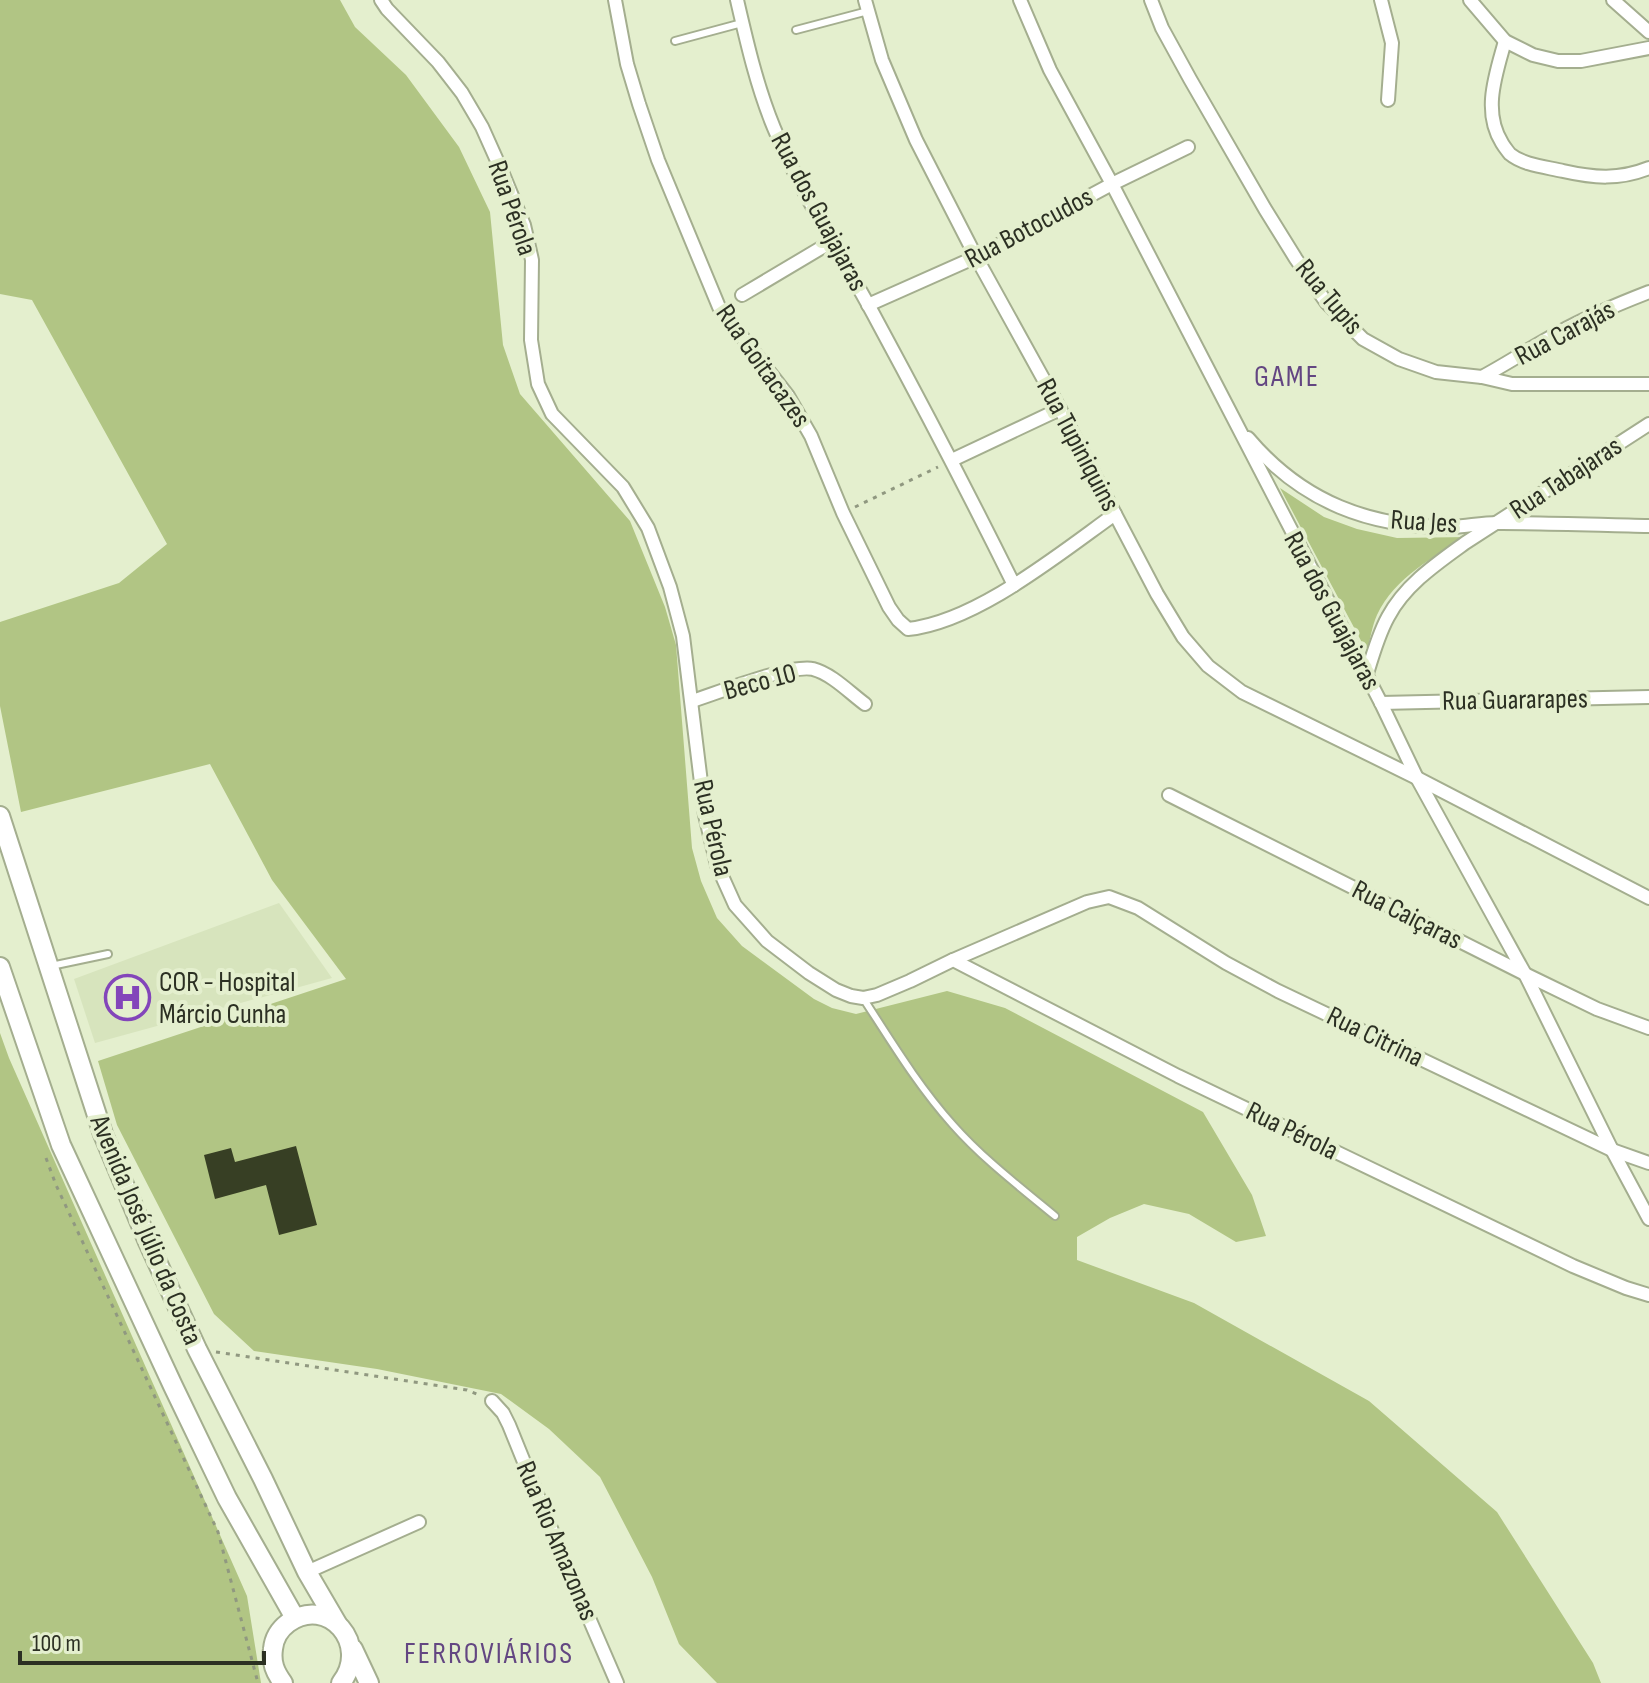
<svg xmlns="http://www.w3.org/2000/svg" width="1649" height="1683" font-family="'Sofia Sans Condensed',sans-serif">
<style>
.built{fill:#d7e4bd}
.green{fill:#b1c584}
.building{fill:#373f24}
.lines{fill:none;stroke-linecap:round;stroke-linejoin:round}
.service-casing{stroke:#a4ae8f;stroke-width:10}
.minor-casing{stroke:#a4ae8f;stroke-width:16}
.secondary-casing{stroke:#a4ae8f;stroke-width:22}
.path{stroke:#909880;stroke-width:3;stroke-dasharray:4 6;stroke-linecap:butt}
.service{stroke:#fff;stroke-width:6}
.minor{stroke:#fff;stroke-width:12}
.secondary{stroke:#fff;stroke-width:18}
.labels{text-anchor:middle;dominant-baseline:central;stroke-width:8;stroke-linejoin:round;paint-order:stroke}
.street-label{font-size:28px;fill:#2c3023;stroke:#e4efce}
.poi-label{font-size:28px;fill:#2c3023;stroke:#e4efce;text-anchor:start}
.neighbourhood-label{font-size:30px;letter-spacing:2px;fill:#634682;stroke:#e4efce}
</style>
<rect width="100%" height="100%" fill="#e4efce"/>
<path class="built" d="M279,903L332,978L95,1043L74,979Z"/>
<g class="green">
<path d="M0,0H340L355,27L406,75L459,147L490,212L503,345L520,394L630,521L665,607L676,645L692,848L701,881L717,918L742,946L814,999L832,1008L856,1014L947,991L1005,1008L1203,1112L1252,1195L1266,1236L1236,1242L1189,1214L1144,1204L1110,1218L1077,1237V1260L1194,1303L1369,1401L1497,1512L1593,1663L1601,1683H717L679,1644L652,1577L600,1477L549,1429L501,1394L377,1369L254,1351L214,1314L117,1125L98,1061L346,979L272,880L210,764L21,812L0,706V622L119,583L167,544L32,300L0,294Z"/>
<path d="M1280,488L1324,517L1357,529L1397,538L1469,537C1434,556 1395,577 1377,615C1372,626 1370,640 1367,652Z"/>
<path d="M0,1033L9,1058L247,1596L261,1683H0Z"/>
</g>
<path class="building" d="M296,1146L317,1225L279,1235L266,1185L215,1199L204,1155L231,1148L235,1162Z"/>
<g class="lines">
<defs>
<g id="service">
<path d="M796,30L868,11"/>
<path d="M675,41L742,23"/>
<path d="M51,966L108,954"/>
<path d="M863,998C891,1041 918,1086 953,1125C983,1159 1020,1187 1055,1216"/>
</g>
<g id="minor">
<path d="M381,0L387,9L438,62L462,93L482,127L503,174L524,225L532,260L531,340L538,384L552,414L623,487L648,528L670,587L683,636L705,815L717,865L735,905L767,941L809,973L836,990L851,996L863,998L877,995L910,981L953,960L1178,1076L1573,1266L1626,1288L1649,1295"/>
<path d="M615,0L627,64L639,104L658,160L719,307L788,396L811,436L843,513L889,607L898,620L908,629C976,622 1059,554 1115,514"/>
<path d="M737,0C747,43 757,87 774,128C802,196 843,257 877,321C924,408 970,496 1014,585"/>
<path d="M865,0L882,60L916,140L976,257L1060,409L1157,594L1183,637L1208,666L1242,692L1417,778L1649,898"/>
<path d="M1020,0L1050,70L1112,184L1381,703L1417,778L1525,974L1612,1150L1649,1219"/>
<path d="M1151,0L1162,28L1190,79L1265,209L1296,259L1326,302L1363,339L1399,359L1436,372L1482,377L1512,384H1649"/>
<path d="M1381,0L1392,43L1388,100"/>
<path d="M1470,0L1505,41L1533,55L1558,61H1581L1649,48"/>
<path d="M1613,0L1649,32"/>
<path d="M1505,41C1496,74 1482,111 1502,143C1503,145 1509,153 1510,154C1523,165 1546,167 1563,171C1594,178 1619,180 1649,168"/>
<path d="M742,295L831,242"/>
<path d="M868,305L976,257L1112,184L1188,147"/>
<path d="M1482,377C1508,363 1532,347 1558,333C1587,317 1618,304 1649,292"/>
<path d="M1248,438C1302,502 1370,528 1453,527C1470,526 1486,522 1502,523C1551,523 1600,525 1649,526"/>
<path d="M952,460L1060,409"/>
<path d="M1366,677C1372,657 1378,635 1388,617C1405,585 1436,564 1465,543L1649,424"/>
<path d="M692,701C717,693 791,664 813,669C832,674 850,693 865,704"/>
<path d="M1381,703L1649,697"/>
<path d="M1169,795L1525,974L1597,1009L1649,1028"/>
<path d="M953,960L1087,902L1109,897L1138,908L1226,963L1278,991L1612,1150L1649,1163"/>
<path d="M492,1401L503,1413L509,1425L563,1558L617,1683"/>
<path d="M307,1572L419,1522"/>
</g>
<g id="secondary">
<path d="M0,816L103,1134L148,1242L197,1349L263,1479L307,1572L338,1625"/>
<path d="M0,967L61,1145L173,1386L227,1498L295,1618"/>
<path d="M353,1649L369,1683"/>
<path d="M283,1683C275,1672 271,1663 273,1649C274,1638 280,1629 288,1623C328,1594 371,1645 341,1683"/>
</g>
</defs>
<use href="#service" class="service-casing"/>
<use href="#minor" class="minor-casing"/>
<use href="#secondary" class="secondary-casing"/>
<g class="path">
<path d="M855,507L938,467"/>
<path d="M46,1158L56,1185L218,1532L258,1683"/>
<path d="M216,1352L467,1390L481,1396"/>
</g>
<use href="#service" class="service"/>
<use href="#minor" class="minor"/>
<use href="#secondary" class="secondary"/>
</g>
<defs>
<symbol id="hospital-ring" viewBox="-11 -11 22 22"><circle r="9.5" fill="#e4efce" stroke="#8345ba" stroke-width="1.5"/><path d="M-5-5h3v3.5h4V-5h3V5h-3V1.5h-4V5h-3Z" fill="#8345ba"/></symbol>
</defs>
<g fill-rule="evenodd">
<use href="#hospital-ring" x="102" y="972" width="51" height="51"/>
</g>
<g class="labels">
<g class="street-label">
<text transform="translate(512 208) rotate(71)">Rua Pérola</text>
<text transform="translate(819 212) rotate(62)">Rua dos Guajajaras</text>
<text transform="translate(1029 228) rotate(-28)">Rua Botocudos</text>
<text transform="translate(1329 297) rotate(50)">Rua Tupis</text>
<text transform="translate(1565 333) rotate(-28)">Rua Carajás</text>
<text transform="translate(763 366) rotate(55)">Rua Goitacazes</text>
<text transform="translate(1078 445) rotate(62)">Rua Tupiniquins</text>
<text transform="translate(1566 478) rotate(-33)">Rua Tabajaras</text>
<text transform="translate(1424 522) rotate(4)">Rua Jes</text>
<text transform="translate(1332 611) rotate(62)">Rua dos Guajajaras</text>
<text transform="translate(760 682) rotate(-15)">Beco 10</text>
<text transform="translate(1515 700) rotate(-1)">Rua Guararapes</text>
<text transform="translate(713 828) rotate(77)">Rua Pérola</text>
<text transform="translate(1407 915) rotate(27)">Rua Caiçaras</text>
<text transform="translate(1375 1037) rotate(26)">Rua Citrina</text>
<text transform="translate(1292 1131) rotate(26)">Rua Pérola</text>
<text transform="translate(146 1230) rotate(67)">Avenida José Júlio da Costa</text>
<text transform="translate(557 1541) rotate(67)">Rua Rio Amazonas</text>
</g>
<g class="poi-label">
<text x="159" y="982">COR - Hospital<tspan x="159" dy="32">Márcio Cunha</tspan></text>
</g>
<g class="neighbourhood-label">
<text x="1287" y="377">GAME</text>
<text x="489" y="1654">FERROVIÁRIOS</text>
</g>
</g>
<path d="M20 1651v12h244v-12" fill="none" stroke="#2c3023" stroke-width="4"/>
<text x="32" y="1651" font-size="24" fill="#2c3023" stroke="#e4efce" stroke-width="6" paint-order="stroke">100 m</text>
</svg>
